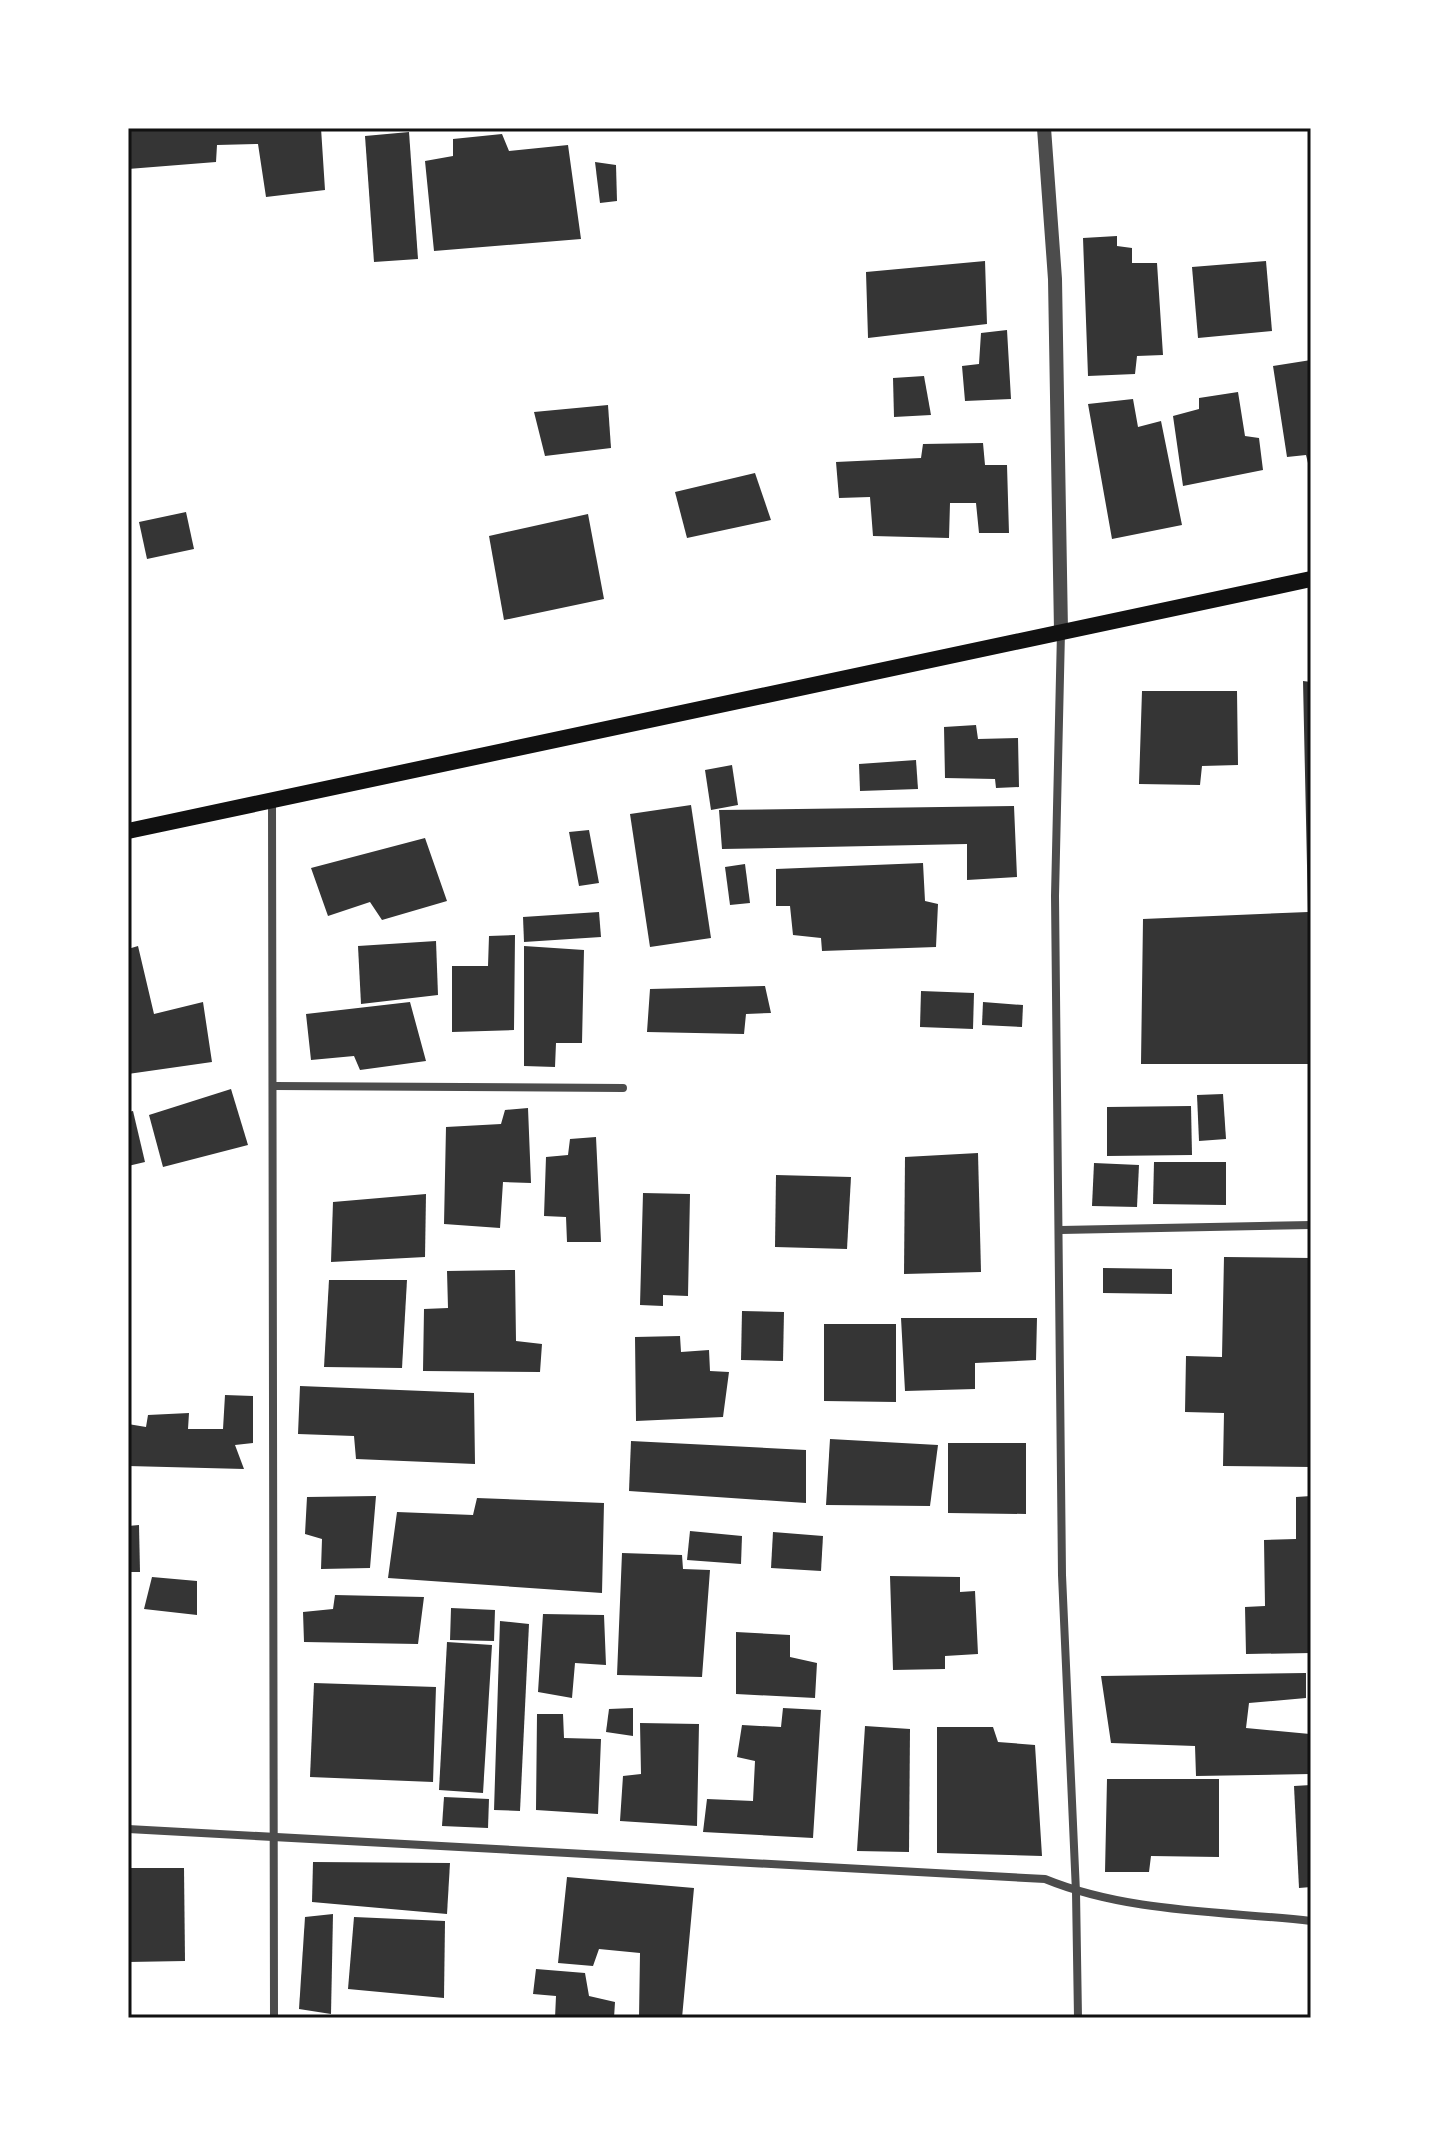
<svg xmlns="http://www.w3.org/2000/svg" width="1439" height="2146" font-family="Montserrat,sans-serif">
<style>
.building{fill:#353535}
.lines{fill:none;stroke-linecap:round;stroke-linejoin:round}
.minor{stroke:#4c4c4c;stroke-width:8}
.tertiary{stroke:#4c4c4c;stroke-width:14}
.secondary{stroke:#111;stroke-width:16}
.neatline{fill:none;stroke:#111;stroke-width:3}
</style>
<rect width="100%" height="100%" fill="#fff"/>
<g class="building">
<path d="M128,128H321L325,190L266,197L258,144L217,145L216,162L128,169Z"/>
<path d="M409,132L418,259L374,262L365,136Z"/>
<path d="M502,134L509,151L568,145L581,239L434,251L425,161L453,156V139Z"/>
<path d="M595,162L616,165L617,201L600,203Z"/>
<path d="M1117,236V246L1132,248V263H1157L1163,355L1137,356L1135,374L1088,376L1083,238Z"/>
<path d="M985,261L987,324L868,338L866,272Z"/>
<path d="M1266,261L1272,331L1198,338L1192,267Z"/>
<path d="M1007,330L1011,399L965,401L962,366L979,364L981,333Z"/>
<path d="M1311,360V471H1310L1306,455L1287,457L1273,366Z"/>
<path d="M924,376L931,415L894,417L893,378Z"/>
<path d="M1238,392L1245,436L1259,438L1263,470L1183,486L1173,416L1199,409V398Z"/>
<path d="M1133,399L1138,427L1161,421L1182,525L1112,539L1088,404Z"/>
<path d="M608,405L611,448L545,456L534,412Z"/>
<path d="M983,443L985,465H1007L1009,533H979L976,503H950L949,538L873,536L870,497L839,498L836,462L921,458L923,444Z"/>
<path d="M755,473L771,520L687,538L675,492Z"/>
<path d="M186,512L194,549L147,559L139,522Z"/>
<path d="M588,514L604,599L504,620L489,536Z"/>
<path d="M1303,681L1311,682V1064H1141L1143,919L1308,912Z"/>
<path d="M1142,691H1237L1238,765L1202,766L1200,785L1139,784Z"/>
<path d="M976,725L978,739L1018,738L1019,787L996,788L995,779L945,778L944,727Z"/>
<path d="M916,760L918,789L860,791L859,764Z"/>
<path d="M732,765L738,805L711,810L705,770Z"/>
<path d="M691,805L711,938L650,947L630,814Z"/>
<path d="M1014,806L1017,877L967,880V844L722,849L719,810Z"/>
<path d="M589,830L599,883L579,886L569,832Z"/>
<path d="M425,838L447,901L382,920L370,902L328,916L311,868Z"/>
<path d="M923,863L925,901L938,904L936,947L822,951L821,938L793,935L790,906H776V869Z"/>
<path d="M745,864L750,903L730,905L725,867Z"/>
<path d="M599,912L601,937L524,942L523,917Z"/>
<path d="M515,935L514,1030L452,1032V966H488L489,936Z"/>
<path d="M436,941L438,995L361,1004L358,946Z"/>
<path d="M138,946L154,1014L203,1002L212,1062L128,1074V949Z"/>
<path d="M524,946L584,950L582,1043H556L555,1067L524,1066Z"/>
<path d="M765,986L771,1013L746,1014L744,1034L647,1032L650,989Z"/>
<path d="M921,991L974,993L973,1029L920,1027Z"/>
<path d="M410,1002L426,1061L360,1070L354,1056L311,1060L306,1014Z"/>
<path d="M983,1002L1023,1005L1022,1027L982,1025Z"/>
<path d="M231,1089L248,1145L163,1167L149,1115Z"/>
<path d="M1223,1094L1226,1139L1199,1141L1197,1095Z"/>
<path d="M1191,1106L1192,1155L1107,1156V1107Z"/>
<path d="M528,1108L531,1183L503,1182L500,1228L444,1224L446,1127L501,1124L505,1110Z"/>
<path d="M133,1111L145,1162L128,1166V1112Z"/>
<path d="M596,1137L601,1242H567L566,1217L544,1216L546,1157L568,1155L570,1139Z"/>
<path d="M978,1153L981,1272L904,1274L905,1157Z"/>
<path d="M1154,1162H1226V1205L1153,1204Z"/>
<path d="M1094,1163L1139,1165L1137,1207L1092,1206Z"/>
<path d="M776,1175L851,1177L847,1249L775,1247Z"/>
<path d="M643,1193L690,1194L688,1296L663,1295V1306L640,1305Z"/>
<path d="M426,1194L425,1257L331,1262L333,1202Z"/>
<path d="M1224,1257L1311,1258V1467L1223,1466L1224,1413L1185,1412L1186,1356L1222,1357Z"/>
<path d="M1103,1268L1172,1269V1294L1103,1293Z"/>
<path d="M515,1270L516,1341L542,1344L540,1372L423,1371L424,1309L448,1308L447,1271Z"/>
<path d="M329,1280H407L402,1368L324,1367Z"/>
<path d="M742,1311L784,1312L783,1361L741,1360Z"/>
<path d="M901,1318H1037L1036,1360L975,1363V1389L905,1391Z"/>
<path d="M824,1324H896V1402L824,1401Z"/>
<path d="M680,1336L681,1352L709,1350L710,1371L729,1372L723,1417L636,1421L635,1337Z"/>
<path d="M300,1386L474,1393L475,1464L356,1459L354,1436L298,1434Z"/>
<path d="M225,1395L253,1396V1443L235,1445L244,1469L128,1466V1424L146,1427L148,1415L189,1413L188,1429H223Z"/>
<path d="M830,1439L938,1445L930,1506L826,1505Z"/>
<path d="M631,1441L806,1450V1503L629,1491Z"/>
<path d="M948,1443H1026V1514L948,1513Z"/>
<path d="M376,1496L370,1568L321,1569L322,1539L305,1534L307,1497Z"/>
<path d="M1311,1496V1653L1246,1654L1245,1607L1265,1606L1264,1540L1296,1539V1497Z"/>
<path d="M477,1498L604,1503L602,1593L388,1578L397,1512L473,1515Z"/>
<path d="M139,1525L140,1572H128V1526Z"/>
<path d="M690,1531L742,1536L741,1564L687,1560Z"/>
<path d="M773,1532L823,1536L821,1571L771,1568Z"/>
<path d="M622,1553L682,1555L683,1569L710,1570L702,1677L617,1675Z"/>
<path d="M890,1576L960,1577V1592L975,1591L978,1654L945,1656V1669L893,1670Z"/>
<path d="M152,1577L197,1581V1615L144,1609Z"/>
<path d="M335,1595L424,1597L418,1644L304,1642L303,1612L333,1609Z"/>
<path d="M451,1608L495,1610L494,1641L450,1640Z"/>
<path d="M543,1614L604,1615L606,1665L575,1663L572,1698L538,1692Z"/>
<path d="M500,1621L529,1624L520,1811L494,1810Z"/>
<path d="M736,1632L790,1635V1657L817,1663L815,1698L736,1694Z"/>
<path d="M447,1642L492,1645L483,1793L439,1790Z"/>
<path d="M1306,1673V1698L1249,1703L1246,1728L1310,1734V1774L1196,1776L1195,1746L1111,1743L1101,1676Z"/>
<path d="M314,1683L436,1687L433,1782L310,1777Z"/>
<path d="M633,1708V1736L606,1732L609,1709Z"/>
<path d="M783,1708L821,1710L813,1838L703,1832L707,1799L753,1801L755,1761L737,1757L742,1725L781,1727Z"/>
<path d="M537,1714H563L564,1738L601,1739L598,1814L536,1810Z"/>
<path d="M640,1723L699,1724L697,1826L620,1821L623,1776L641,1774Z"/>
<path d="M865,1726L910,1729L909,1852L857,1851Z"/>
<path d="M937,1727H993L998,1742L1035,1745L1042,1856L937,1853Z"/>
<path d="M1107,1779H1219V1857L1151,1856L1149,1872H1105Z"/>
<path d="M1311,1785V1887L1299,1888L1294,1786Z"/>
<path d="M444,1797L489,1799L488,1828L442,1826Z"/>
<path d="M313,1862L450,1863L447,1914L312,1902Z"/>
<path d="M128,1868H184L185,1961L128,1962Z"/>
<path d="M567,1877L694,1888L682,2018H639L640,1953L599,1949L593,1966L558,1963Z"/>
<path d="M333,1914L331,2014L299,2009L305,1917Z"/>
<path d="M354,1917L445,1921L444,1998L348,1989Z"/>
<path d="M536,1969L585,1973L589,1996L615,2002L614,2018H555L556,1996L533,1994Z"/>
</g>
<g class="lines">
<g class="minor">
<path d="M1061,632L1055,896L1062,1575L1076,1892L1078,2018"/>
<path d="M272,800L274,2018"/>
<path d="M274,1086L623,1088"/>
<path d="M1061,1230L1311,1225"/>
<path d="M128,1829L1045,1879C1128,1913 1223,1911 1311,1921"/>
</g>
<path class="tertiary" d="M1044,128L1055,279L1061,631"/>
<path class="secondary" d="M128,831L1311,579"/>
</g>
<rect width="1439" height="2146" fill="none" stroke="#ffffff" stroke-width="260"/>
<rect x="130" y="130" width="1179" height="1886" class="neatline"/>
</svg>
